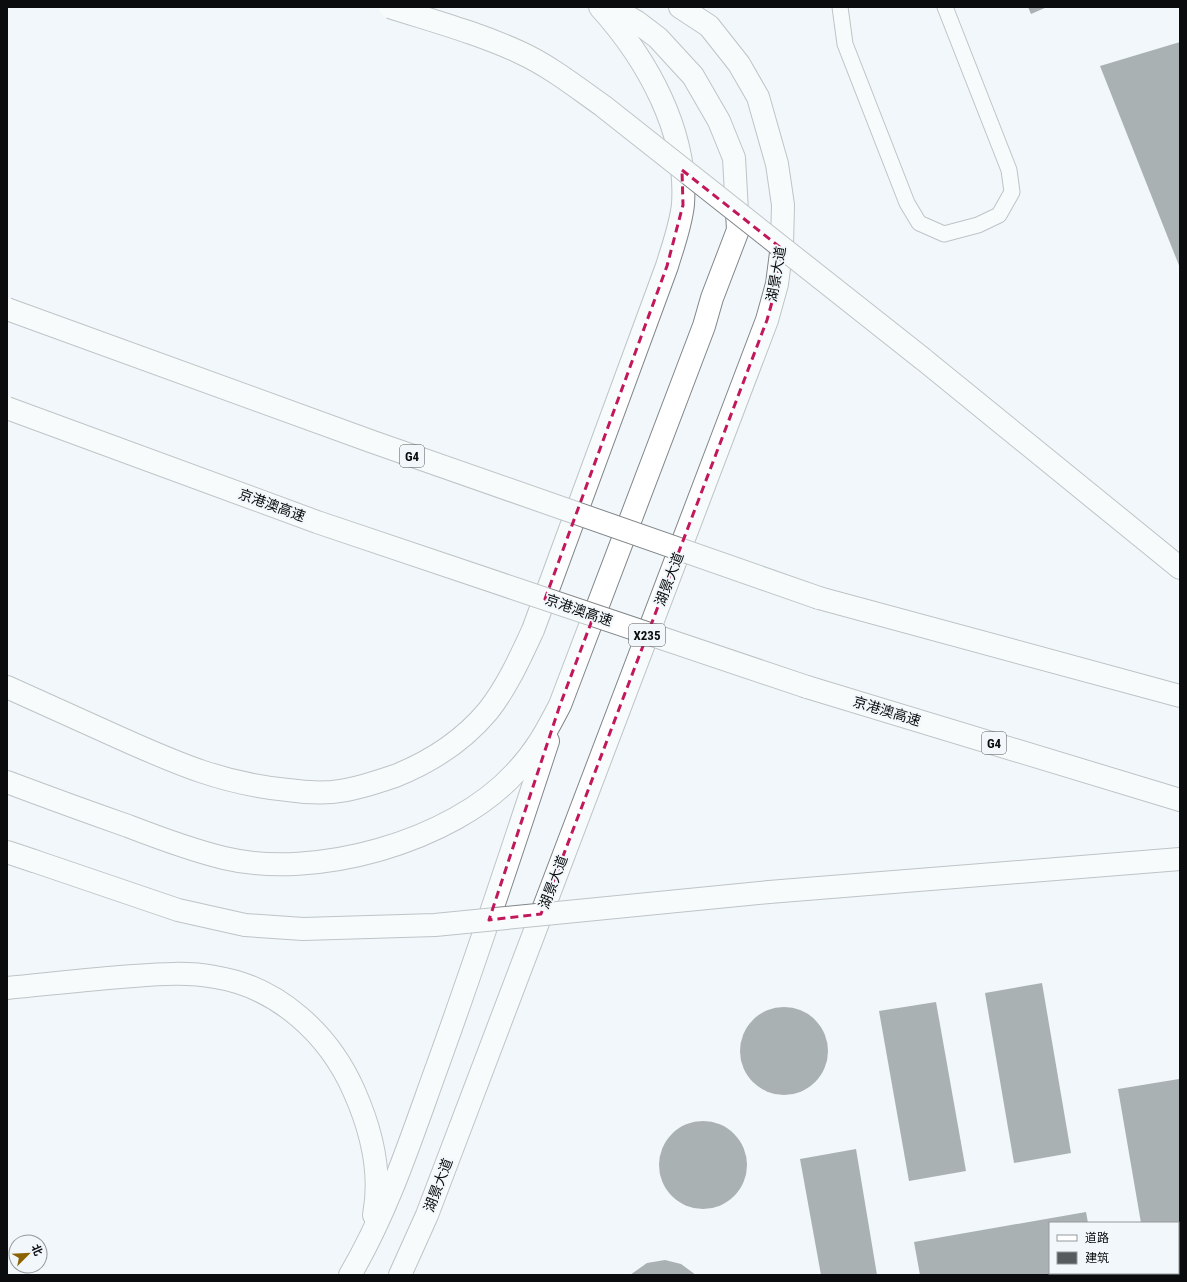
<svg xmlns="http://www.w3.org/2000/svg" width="1187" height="1282" font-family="'Roboto Condensed','Noto Sans SC',sans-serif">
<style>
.building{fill:#565b5e}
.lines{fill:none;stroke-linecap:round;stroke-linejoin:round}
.service-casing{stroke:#818689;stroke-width:17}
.primary-casing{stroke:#818689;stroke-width:24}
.motorway-casing{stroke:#818689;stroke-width:24}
.service{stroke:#fff;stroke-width:15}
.primary{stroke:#fff;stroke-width:22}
.motorway{stroke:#fff;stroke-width:22}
.motorway-bridge-casing{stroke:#818689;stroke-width:24;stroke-linecap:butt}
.motorway-bridge{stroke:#fff;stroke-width:22}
.marked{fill:none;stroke:#c2185b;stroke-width:3;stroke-dasharray:8 5;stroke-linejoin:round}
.labels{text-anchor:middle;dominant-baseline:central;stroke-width:4;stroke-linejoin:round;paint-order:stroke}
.shield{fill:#f1f7fa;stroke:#4f5254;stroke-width:1}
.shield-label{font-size:13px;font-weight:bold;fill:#0a0c0d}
.street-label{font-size:14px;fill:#0a0c0d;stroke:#f1f7fa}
</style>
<rect width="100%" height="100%" fill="#f1f7fa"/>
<g class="building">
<path d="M1028,7H1047L1031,14Z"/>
<path d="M1180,42V268L1100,66Z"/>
<path d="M1042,983L1071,1153L1014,1163L985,993Z"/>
<path d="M936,1002L966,1171L909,1181L879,1011Z"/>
<circle cx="784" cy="1051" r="44"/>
<path d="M1179,1079L1180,1259L1178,1260V1223H1141L1118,1089Z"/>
<circle cx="703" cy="1165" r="44"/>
<path d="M856,1149L877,1275H821L800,1159Z"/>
<path d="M1086,1212L1088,1223H1050V1273L1095,1274L920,1275L914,1242Z"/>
<path d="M665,1260L681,1264L696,1275H630L647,1263Z"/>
</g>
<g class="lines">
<defs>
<path id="service" d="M840,7L845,44L907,203L919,223L944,234L978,225L999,215L1012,192L1009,170L945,7"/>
<path id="primary" d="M400,1275L427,1215L767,320L777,284L782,245L783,205L777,164L758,97L739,64L709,26L680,7"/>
<g id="motorway">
<path d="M923,359L1180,568"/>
<path d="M819,598L1180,696"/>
<path d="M7,687C45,704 83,721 120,738C178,764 224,784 288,790C302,792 317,793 332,792C353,790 374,783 395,776C430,762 463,741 488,711C507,687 520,658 533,630L667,266C673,246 681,225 683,204C688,132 647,59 600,7"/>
<path d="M807,687L1180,800"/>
<path d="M7,782C47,797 88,812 128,826C159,838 191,850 224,858C314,880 452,842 515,773C536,751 546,732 560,705L704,326L712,298L738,230L734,158L719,121L693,76L658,38L637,22L611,7"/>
<path d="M7,852L34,861"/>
<path d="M769,892L1180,859"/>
<path d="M7,988C49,984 91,979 134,976C160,974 189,972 215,977C278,987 329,1034 354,1091C371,1129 382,1173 374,1215"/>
<path d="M350,1275C386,1214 409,1145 433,1078C474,966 511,854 548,741"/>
</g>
</defs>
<use href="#service" class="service-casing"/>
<use href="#primary" class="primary-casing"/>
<use href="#motorway" class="motorway-casing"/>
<use href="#service" class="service"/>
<use href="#primary" class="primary"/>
<use href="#motorway" class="motorway"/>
<defs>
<g id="motorway-bridge">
<path d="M390,7C433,21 478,33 519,52C550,66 576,87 603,106L923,359"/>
<path d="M7,309L373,442L819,598"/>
<path d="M7,408L317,522L807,687"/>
<path d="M34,861L178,910L245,925L303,929L435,925L769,892"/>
</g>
</defs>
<use href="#motorway-bridge" class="motorway-bridge-casing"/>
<use href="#motorway-bridge" class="motorway-bridge"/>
</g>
<path d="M0 0H1187V1282H0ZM682,170L781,248L777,284L767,320L541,914L489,920L560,705L594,615L545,599L667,266L683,205Z" fill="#f1f7fa" fill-opacity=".55" fill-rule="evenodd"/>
<path class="marked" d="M682,170L781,248L777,284L767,320L541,914L489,920L560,705L594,615L545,599L667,266L683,205Z"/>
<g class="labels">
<g class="shield">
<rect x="400" y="445" width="24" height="22" rx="3"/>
<rect x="629" y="624" width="36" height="22" rx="3"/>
<rect x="982" y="732" width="24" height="22" rx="3"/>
</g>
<g class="shield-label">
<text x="412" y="456">G4</text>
<text x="647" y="635">X235</text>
<text x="994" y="743">G4</text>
</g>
<g class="street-label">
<text transform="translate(776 274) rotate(-80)">湖景大道</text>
<text transform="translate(272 505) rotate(20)">京港澳高速</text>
<text transform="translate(669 579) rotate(-69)">湖景大道</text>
<text transform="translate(579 610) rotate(19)">京港澳高速</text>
<text transform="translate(887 711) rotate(17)">京港澳高速</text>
<text transform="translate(553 882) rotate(-69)">湖景大道</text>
<text transform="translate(438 1185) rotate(-69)">湖景大道</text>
</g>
</g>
<rect width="1187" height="1282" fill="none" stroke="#0a0c0d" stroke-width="16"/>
<rect x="1049" y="1222" width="130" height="52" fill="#f1f7fa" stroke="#95999b"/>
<rect x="1057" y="1235" width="20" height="6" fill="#ffffff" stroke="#95999b"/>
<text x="1085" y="1242" font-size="12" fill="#0a0c0d">道路</text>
<rect x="1057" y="1252" width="20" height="12" fill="#565b5e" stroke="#95999b"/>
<text x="1085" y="1262" font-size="12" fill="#0a0c0d">建筑</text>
<g transform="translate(28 1254) rotate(66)"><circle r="19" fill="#f1f7fa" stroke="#95999b"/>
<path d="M0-3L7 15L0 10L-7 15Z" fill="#8b6303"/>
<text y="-6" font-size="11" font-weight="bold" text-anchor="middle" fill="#0a0c0d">北</text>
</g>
</svg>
